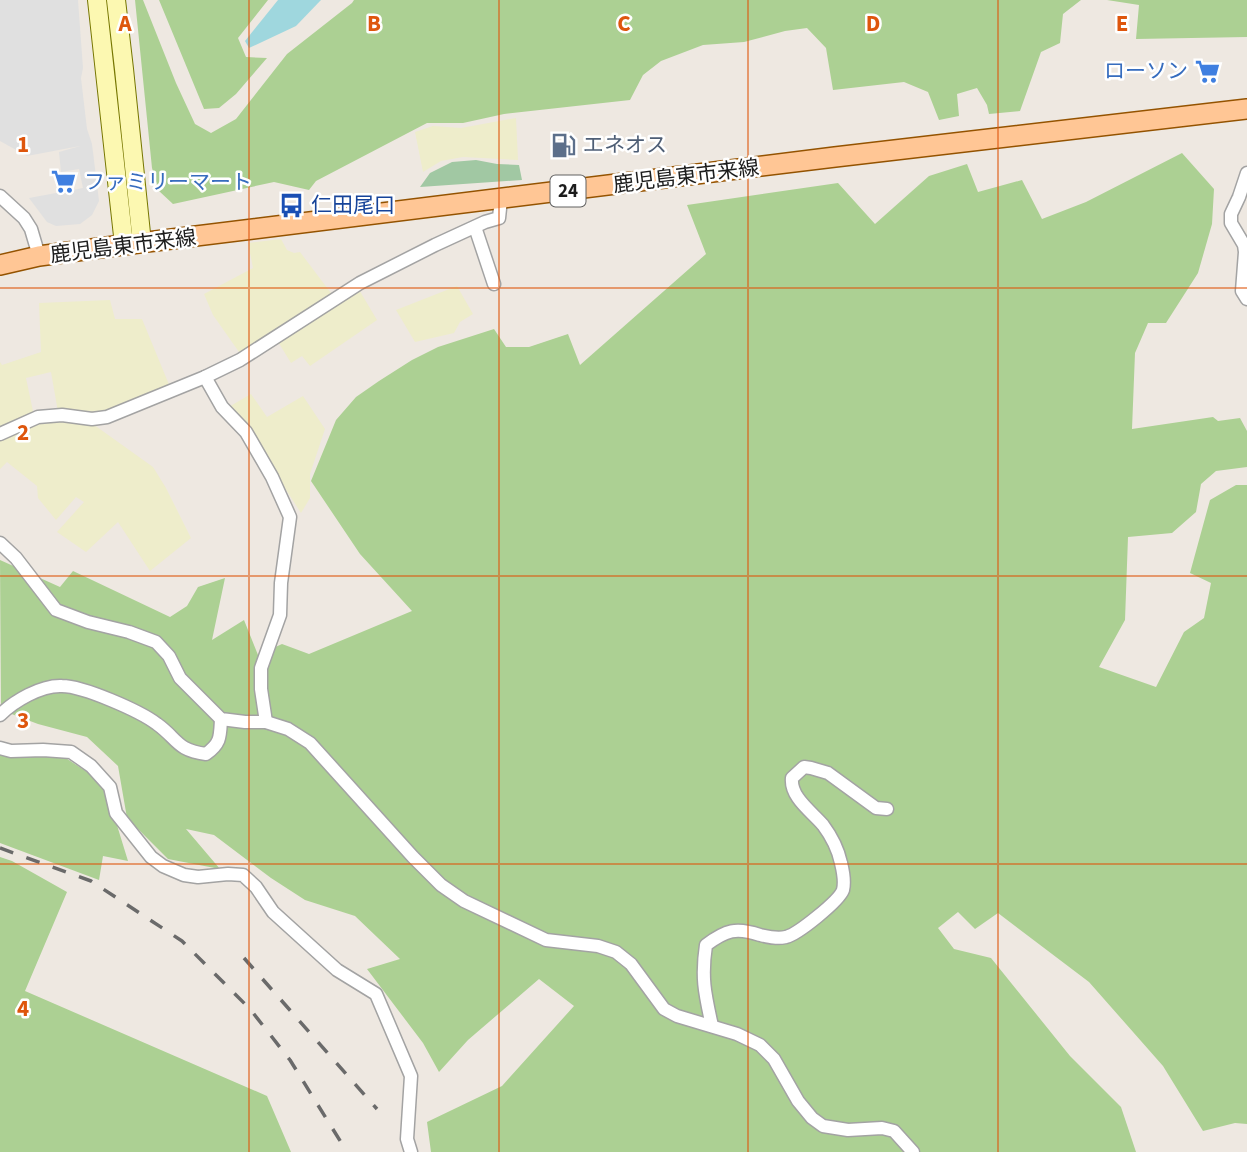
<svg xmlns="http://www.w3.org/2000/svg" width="1247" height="1152" font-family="'Source Sans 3','Noto Sans JP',sans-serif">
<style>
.farmland{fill:#eeedcb}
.forest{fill:#acd093}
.cemetery{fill:#a1c8a3}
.parking{fill:#e0e0e0}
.water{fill:#9fd7de}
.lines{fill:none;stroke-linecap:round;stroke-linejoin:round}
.minor-casing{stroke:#a3a3a3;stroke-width:15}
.secondary-casing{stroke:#767600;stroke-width:20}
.primary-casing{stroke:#945300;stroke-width:22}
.minor{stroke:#fff;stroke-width:12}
.secondary{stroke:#fcf8b1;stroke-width:18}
.primary{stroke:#ffc695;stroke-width:19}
.rail{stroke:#6a6a6a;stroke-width:3.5;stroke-dasharray:14 14;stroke-linecap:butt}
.grid{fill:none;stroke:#de560d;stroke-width:2;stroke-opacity:0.55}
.labels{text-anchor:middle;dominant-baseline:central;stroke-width:5;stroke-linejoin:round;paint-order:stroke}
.shield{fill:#fff;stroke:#606060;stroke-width:2}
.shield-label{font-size:19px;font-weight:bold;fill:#1c1c1c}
.shop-label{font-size:21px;fill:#366cbe;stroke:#fff;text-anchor:end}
.service-label{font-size:21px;fill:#4e5e75;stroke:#fff;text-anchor:start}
.street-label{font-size:21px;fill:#1c1c1c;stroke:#fff}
.transit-label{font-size:21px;fill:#164399;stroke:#fff;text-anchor:start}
.grid-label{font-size:23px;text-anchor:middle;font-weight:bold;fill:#de560d;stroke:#fff;stroke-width:5;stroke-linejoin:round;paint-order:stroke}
</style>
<rect width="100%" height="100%" fill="#eee8e1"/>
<g class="farmland">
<path d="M516,118L518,160L463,157L441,161L423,172L415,132L433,126L461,128Z"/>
<path d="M281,239L287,250L294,253L300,252L334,297L245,355L239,352L213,315L204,294L253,268L248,243Z"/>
<path d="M457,286L473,314L460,322L454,333L415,342L396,310Z"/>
<path d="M358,288L377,320L310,366L302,356L291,363L277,340Z"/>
<path d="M110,300L115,319H142L170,387L106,414L58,412L51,372L26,378L34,416L0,429V362L2,365L41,352L39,303Z"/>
<path d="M251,394L267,417L303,396L325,429L310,474V498L301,513L242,422L227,408Z"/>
<path d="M36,418L90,422L153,467L166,488L191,538L150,571L118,522L86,552L57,532L84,502L76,497L56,520L38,498L37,486L7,462L0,469V433Z"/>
</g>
<g class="forest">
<path d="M135,0H143L176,83L195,124L211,133L236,119L287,54L352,3L354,0H1081L1063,14L1060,43L1041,52L1020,111L989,114L987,105L977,88L957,94L959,116L939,120L928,92L904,82L833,90L826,48L807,28L785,31L744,42L703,45L661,61L643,75L630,100L504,114L463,123H427L316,181L309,190L274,182L173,204L159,191L152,168Z"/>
<path d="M159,0H268L238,38L246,57L267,58L236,94L219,108L204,109Z"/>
<path d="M1107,0H1247V37L1136,39L1139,5Z"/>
<path d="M1182,153L1214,189L1212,224L1198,273L1166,323H1148L1135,353L1132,429L1213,417L1218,421L1240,418L1247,431V467L1216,471L1201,484L1196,512L1172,533L1128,537L1125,620L1099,667L1156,687L1184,632L1204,618L1211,583L1190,573L1210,500L1236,485H1247V1124L1235,1123L1203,1131L1163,1066L1089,982L998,913L975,929L958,912L938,928L954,949L991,958L1070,1056L1121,1107L1136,1152H431L427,1122L502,1086L574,1006L539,979L468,1040L439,1072L423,1043L367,969L400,959L355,916L305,900L271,878L214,835L186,829L220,869L168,859L127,818L118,766L87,737L38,724L1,710L0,560L60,587L73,571L170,617L187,606L198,587L225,578L212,640L244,620L258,655L282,644L309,654L412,611L360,554L311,481L336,420L356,397L379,381L412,360L438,347L494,329L506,347H529L568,334L580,365L706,254L687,205L838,183L875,224L929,176L967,164L978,192L1022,180L1042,219L1086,202Z"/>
<path d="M0,746L58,753L104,783L128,861L103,856L99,880L0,843Z"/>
<path d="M0,857L12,861L67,892L25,991L267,1096L291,1152H0Z"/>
</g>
<path class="cemetery" d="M476,160L497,164L519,165L522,180L420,187L430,173L452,162Z"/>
<path class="parking" d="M0,0H78L83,68L81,78L87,129L92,144L99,201L92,215L80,224L56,226L47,222L29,198L83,188L79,169L61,172L59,152L80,146L27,156L0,141Z"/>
<path class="water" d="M278,0H321L296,26L249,48L245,41Z"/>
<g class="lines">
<defs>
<g id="minor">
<path d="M1247,173L1239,197L1231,214V223L1244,245L1245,252L1242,291L1247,299"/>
<path d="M0,196L24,218L31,229L39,256"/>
<path d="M475,227L494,284"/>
<path d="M205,377L222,407L246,432L272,477L290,517L281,583L280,615L261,668V689L266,722"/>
<path d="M0,434L38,417L62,415L92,419L107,417L205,377L240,360L360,283L435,245L485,222L499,218L501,199"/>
<path d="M0,543L16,558L56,610L88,622L129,632L156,642L169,656L180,678L221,719L245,722H266L288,729L310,743L413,857L441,885L464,901L546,940L598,946L616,952L631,964L664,1009L677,1016L737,1034L760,1045L774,1059L798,1101L812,1118L823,1126L848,1130L882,1128L894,1131L913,1152"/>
<path d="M0,715C14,701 41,685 62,686C83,686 140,711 157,724C178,739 176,750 206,754C221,743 220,737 221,719"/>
<path d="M0,748L11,751L43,750L71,752L91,766L110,787L116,813L151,857L163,866L184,875L198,877L228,874L243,875L256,887L273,912L337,970L376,994L411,1076L407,1139L411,1152"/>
<path d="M712,1026C705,994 701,978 706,945C726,930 736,927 760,935C769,937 776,939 786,937C798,934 839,901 843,890C845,882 843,871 841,863C838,849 832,837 823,825C811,811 790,797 792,778L804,767L811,768L828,773L876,808L887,809"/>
</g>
<g id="secondary">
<path d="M97,0L124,245"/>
<path d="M116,0L124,69L142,243"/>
</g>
<path id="primary" d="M0,265L39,256L107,247L835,157L1247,109"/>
</defs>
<use href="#minor" class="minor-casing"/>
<use href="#secondary" class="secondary-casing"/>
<use href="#primary" class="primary-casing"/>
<use href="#minor" class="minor"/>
<use href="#secondary" class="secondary"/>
<use href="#primary" class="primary"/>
<g class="rail">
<path d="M0,848L91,881L182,941L250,1009L290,1060L347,1152"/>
<path d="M244,958L377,1109"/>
</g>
</g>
<path class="grid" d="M249,0V1152M499,0V1152M748,0V1152M998,0V1152M0,288H1247M0,576H1247M0,864H1247"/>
<defs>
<symbol id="supermarket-bare" viewBox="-9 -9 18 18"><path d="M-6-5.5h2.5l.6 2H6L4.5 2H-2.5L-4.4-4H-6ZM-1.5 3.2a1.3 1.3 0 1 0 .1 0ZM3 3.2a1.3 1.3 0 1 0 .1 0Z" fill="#3f7fe0" stroke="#fff" stroke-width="2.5" paint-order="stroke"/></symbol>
<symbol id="fuel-bare" viewBox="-9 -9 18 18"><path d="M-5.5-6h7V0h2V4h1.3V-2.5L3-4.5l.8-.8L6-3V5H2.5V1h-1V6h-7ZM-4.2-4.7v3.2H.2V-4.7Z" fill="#5c6f8a" stroke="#fff" stroke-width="2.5" paint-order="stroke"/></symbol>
<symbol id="bus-bare" viewBox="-9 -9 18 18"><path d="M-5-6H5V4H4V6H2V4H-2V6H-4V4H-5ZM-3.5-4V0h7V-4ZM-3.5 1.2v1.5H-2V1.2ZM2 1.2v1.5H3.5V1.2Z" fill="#1a4fb4" stroke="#fff" stroke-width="2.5" paint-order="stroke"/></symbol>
</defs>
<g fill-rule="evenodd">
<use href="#supermarket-bare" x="1190" y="54" width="35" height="35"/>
<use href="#fuel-bare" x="546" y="128" width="35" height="35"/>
<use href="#supermarket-bare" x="46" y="164" width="35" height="35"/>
<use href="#bus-bare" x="274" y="188" width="35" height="35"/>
</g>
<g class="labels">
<rect class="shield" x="550.5" y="175.5" width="35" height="31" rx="5"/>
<g class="shield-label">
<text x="568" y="191">24</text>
</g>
<g class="shop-label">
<text x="1188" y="71">ローソン</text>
<text x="84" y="182" text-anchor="start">ファミリーマート</text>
</g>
<g class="service-label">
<text x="583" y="145">エネオス</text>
</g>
<g class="street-label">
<text transform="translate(686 176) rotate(-7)">鹿児島東市来線</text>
<text transform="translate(123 246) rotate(-7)">鹿児島東市来線</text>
</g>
<g class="transit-label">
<text x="311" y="205">仁田尾口</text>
</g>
</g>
<g class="grid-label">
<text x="125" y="31">A</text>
<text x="374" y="31">B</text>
<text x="624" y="31">C</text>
<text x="873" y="31">D</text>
<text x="1122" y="31">E</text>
<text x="23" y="152">1</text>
<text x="23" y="440">2</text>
<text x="23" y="728">3</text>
<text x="23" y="1016">4</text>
</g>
</svg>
